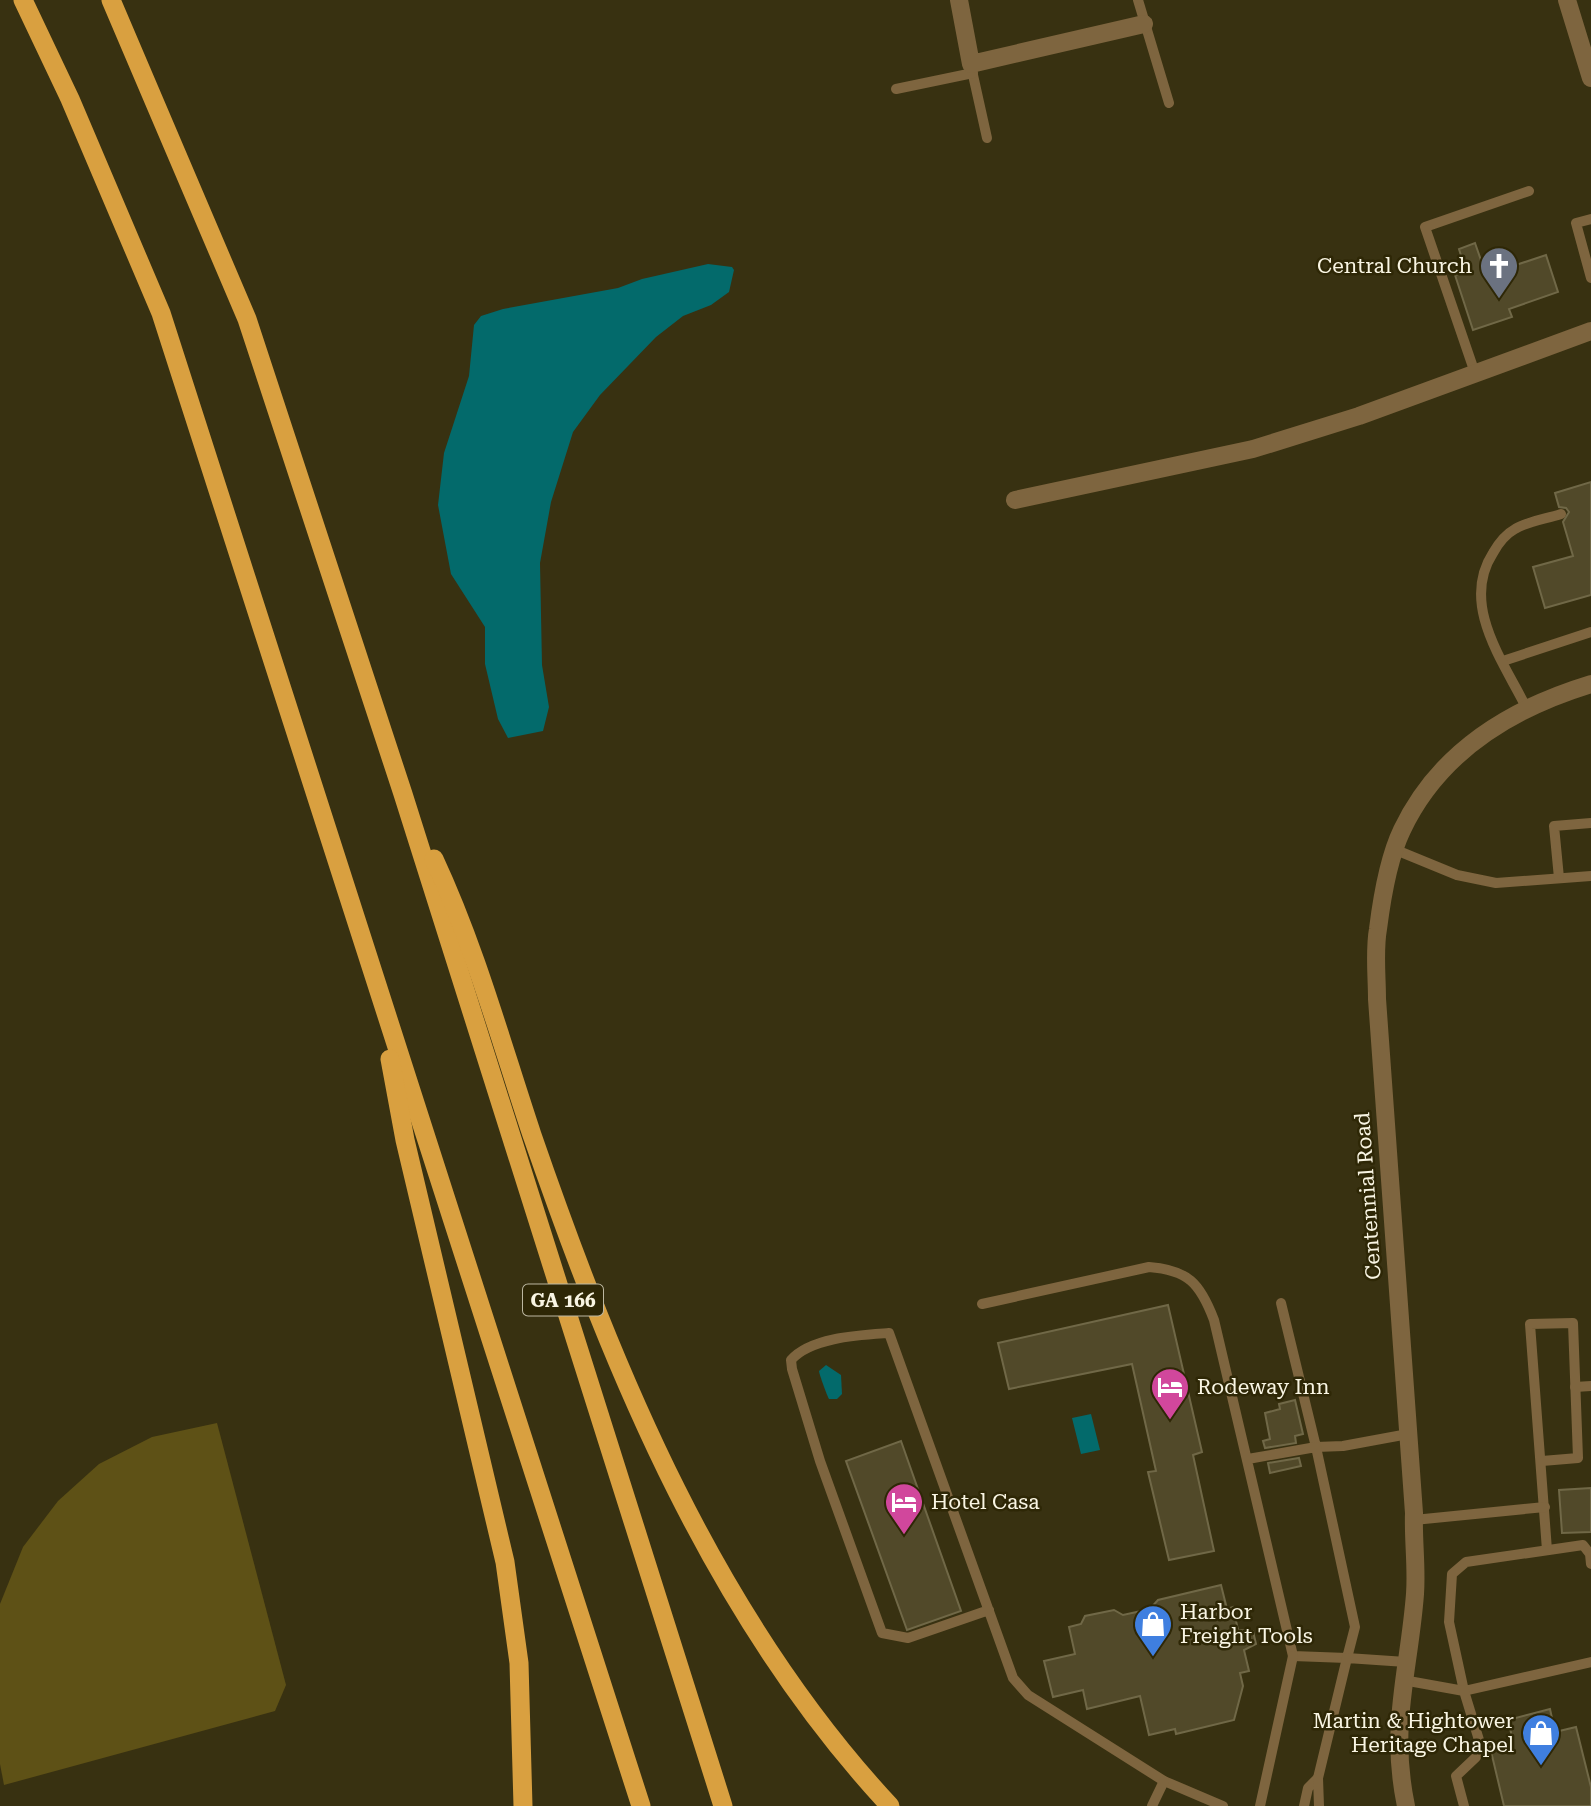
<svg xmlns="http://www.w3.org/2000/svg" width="1591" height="1806" font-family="'Roboto Serif',serif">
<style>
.green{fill:#5e5116}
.water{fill:#036a6b}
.building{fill:#514929;stroke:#706847;stroke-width:2}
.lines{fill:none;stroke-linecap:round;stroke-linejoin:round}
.service{stroke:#7e653f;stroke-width:10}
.minor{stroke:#7e653f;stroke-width:18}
.tertiary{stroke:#7e653f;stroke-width:18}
.trunk{stroke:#d9a040;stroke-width:19}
.labels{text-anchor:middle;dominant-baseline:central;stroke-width:5;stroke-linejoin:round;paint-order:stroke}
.shield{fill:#2e2706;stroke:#bcb7a1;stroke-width:2}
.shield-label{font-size:19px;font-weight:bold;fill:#f9f5e3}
.poi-label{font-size:21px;fill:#f9f5e3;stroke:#2e2706;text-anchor:start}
.street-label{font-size:21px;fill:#f9f5e3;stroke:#2e2706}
</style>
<rect width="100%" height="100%" fill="#383111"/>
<path class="green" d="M217,1423L286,1685L275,1711L4,1785L0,1764V1604L23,1547L58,1501L99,1464L152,1437Z"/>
<g class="water">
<path d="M708,264L732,267L734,270L729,292L711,305L683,316L656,337L600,395L573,432L551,502L540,563L542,665L549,707L543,731L508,738L498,719L485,664V627L451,574L438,505L444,453L469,376L474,325L481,316L503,309L618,288L642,279Z"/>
<path d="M826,1365L841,1375L842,1394L837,1399H829C828,1398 819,1374 819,1371Z"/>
<path d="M1091,1414L1100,1450L1081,1454L1072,1418Z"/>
</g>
<g class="building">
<path d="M1475,243L1483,266L1492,263L1495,272L1546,255L1558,292L1509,309L1512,317L1473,330L1455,275L1466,272L1459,249Z"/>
<path d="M1591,482V595L1545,608L1533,567L1573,556L1563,522L1569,512L1566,508L1559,507L1555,493Z"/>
<path d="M1168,1305L1202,1452L1193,1455L1214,1551L1169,1560L1148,1472L1156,1471L1132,1364L1009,1389L998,1343Z"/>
<path d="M1295,1400L1303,1434L1295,1436L1296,1443L1265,1448L1263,1441L1270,1439L1265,1413L1280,1409L1279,1404Z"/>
<path d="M901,1441L961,1611L907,1630L846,1461Z"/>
<path d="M1299,1458L1301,1466L1270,1473L1268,1463Z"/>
<path d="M1591,1488V1532L1562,1533L1559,1490Z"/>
<path d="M1221,1585L1227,1609L1233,1607L1238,1630L1253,1631L1256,1644L1244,1650L1249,1671L1240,1673L1243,1686L1234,1720L1176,1734L1175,1729L1149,1735L1140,1696L1087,1709L1083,1690L1053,1697L1044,1661L1075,1654L1069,1627L1081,1624L1085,1616L1114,1610L1123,1615L1150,1609L1158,1600Z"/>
<path d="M1550,1709L1555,1732L1576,1727L1591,1787V1806H1504L1490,1747L1513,1741L1508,1720Z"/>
</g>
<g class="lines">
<g class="service">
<path d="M1138,0L1169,103"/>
<path d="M971,66L987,138"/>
<path d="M896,89L973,73"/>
<path d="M1591,219L1576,223L1591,278"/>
<path d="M1475,373L1425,227L1529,191"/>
<path d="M1503,661L1591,632"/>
<path d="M1526,707C1503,661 1460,604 1493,553C1498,544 1506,534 1515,529C1528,521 1546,519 1561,514"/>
<path d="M1396,850L1457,875L1496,883L1591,876"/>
<path d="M1559,878L1554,826L1591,823"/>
<path d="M1281,1303L1316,1447L1343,1446L1408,1434"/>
<path d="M982,1304L1149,1267C1188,1270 1200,1283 1214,1320L1293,1656L1347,1658L1355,1627L1316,1447L1248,1459"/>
<path d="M1575,1387L1591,1386"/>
<path d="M1542,1461L1578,1458L1573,1323L1530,1324L1547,1550"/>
<path d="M1414,1520L1545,1507"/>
<path d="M1591,1564L1590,1554L1583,1545L1466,1562L1452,1574L1449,1622L1464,1691L1591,1662"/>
<path d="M989,1610L908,1638L882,1633L820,1461L792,1369L791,1360C811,1337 861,1335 889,1333L1013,1678L1028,1695L1164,1781L1223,1806"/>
<path d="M1403,1680L1464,1691L1479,1740L1476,1757L1456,1776L1464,1806"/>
<path d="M1152,1806L1164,1781"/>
<path d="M1260,1806L1293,1656"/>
<path d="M1304,1806L1308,1788L1318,1778"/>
<path d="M1319,1806L1318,1778L1347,1658L1406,1662"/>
</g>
<g class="minor">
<path d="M959,0L971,64L1144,24"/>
<path d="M1015,500L1253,449L1359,416L1591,331"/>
<path d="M1406,1806C1389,1725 1409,1672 1415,1594C1417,1567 1413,1540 1414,1513L1377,999C1377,976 1374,951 1378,929C1382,897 1388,859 1402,830C1439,752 1512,708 1591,684"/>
</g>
<path class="tertiary" d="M1567,0L1591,78"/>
<g class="trunk">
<path d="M23,0L70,99L161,313L641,1806"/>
<path d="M111,0L247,319L403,794L723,1806"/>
<path d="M434,859C475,947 501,1042 532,1135C615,1375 715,1618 890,1806"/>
<path d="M390,1059L405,1140L505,1562L519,1663L523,1806"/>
</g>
</g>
<defs>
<symbol id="church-pin" viewBox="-11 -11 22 30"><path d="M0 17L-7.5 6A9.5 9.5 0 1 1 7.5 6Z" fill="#6b7280" stroke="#2e2706"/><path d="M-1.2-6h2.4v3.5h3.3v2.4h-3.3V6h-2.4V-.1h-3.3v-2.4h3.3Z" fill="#fff"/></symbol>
<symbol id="hotel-pin" viewBox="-11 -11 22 30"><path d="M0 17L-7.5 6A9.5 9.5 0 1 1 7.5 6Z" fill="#d1479c" stroke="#2e2706"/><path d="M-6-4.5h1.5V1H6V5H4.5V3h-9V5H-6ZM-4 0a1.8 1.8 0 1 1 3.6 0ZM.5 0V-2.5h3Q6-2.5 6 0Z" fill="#fff"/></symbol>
<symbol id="shop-pin" viewBox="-11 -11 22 30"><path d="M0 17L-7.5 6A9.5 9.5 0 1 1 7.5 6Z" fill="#3f7fe0" stroke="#2e2706"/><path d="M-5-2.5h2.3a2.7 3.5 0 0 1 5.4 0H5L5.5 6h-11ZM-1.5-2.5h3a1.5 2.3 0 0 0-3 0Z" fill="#fff"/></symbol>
</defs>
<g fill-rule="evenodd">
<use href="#church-pin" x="1477" y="244" width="44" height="60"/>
<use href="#hotel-pin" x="1148" y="1365" width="44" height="60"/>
<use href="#hotel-pin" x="882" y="1480" width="44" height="60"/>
<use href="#shop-pin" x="1131" y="1602" width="44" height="60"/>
<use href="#shop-pin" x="1519" y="1711" width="44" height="60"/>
</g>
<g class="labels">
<rect class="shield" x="523" y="1284.5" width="80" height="31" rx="5"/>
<g class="shield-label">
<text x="563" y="1300">GA 166</text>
</g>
<g class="poi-label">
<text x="1472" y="266" text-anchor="end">Central Church</text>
<text x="1197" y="1387">Rodeway Inn</text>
<text x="931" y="1502">Hotel Casa</text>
<text x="1180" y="1612">Harbor<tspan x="1180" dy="24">Freight Tools</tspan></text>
<text x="1514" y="1721" text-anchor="end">Martin &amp; Hightower<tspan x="1514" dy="24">Heritage Chapel</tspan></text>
</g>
<g class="street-label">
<text transform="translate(1368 1196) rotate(-94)">Centennial Road</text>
</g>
</g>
</svg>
